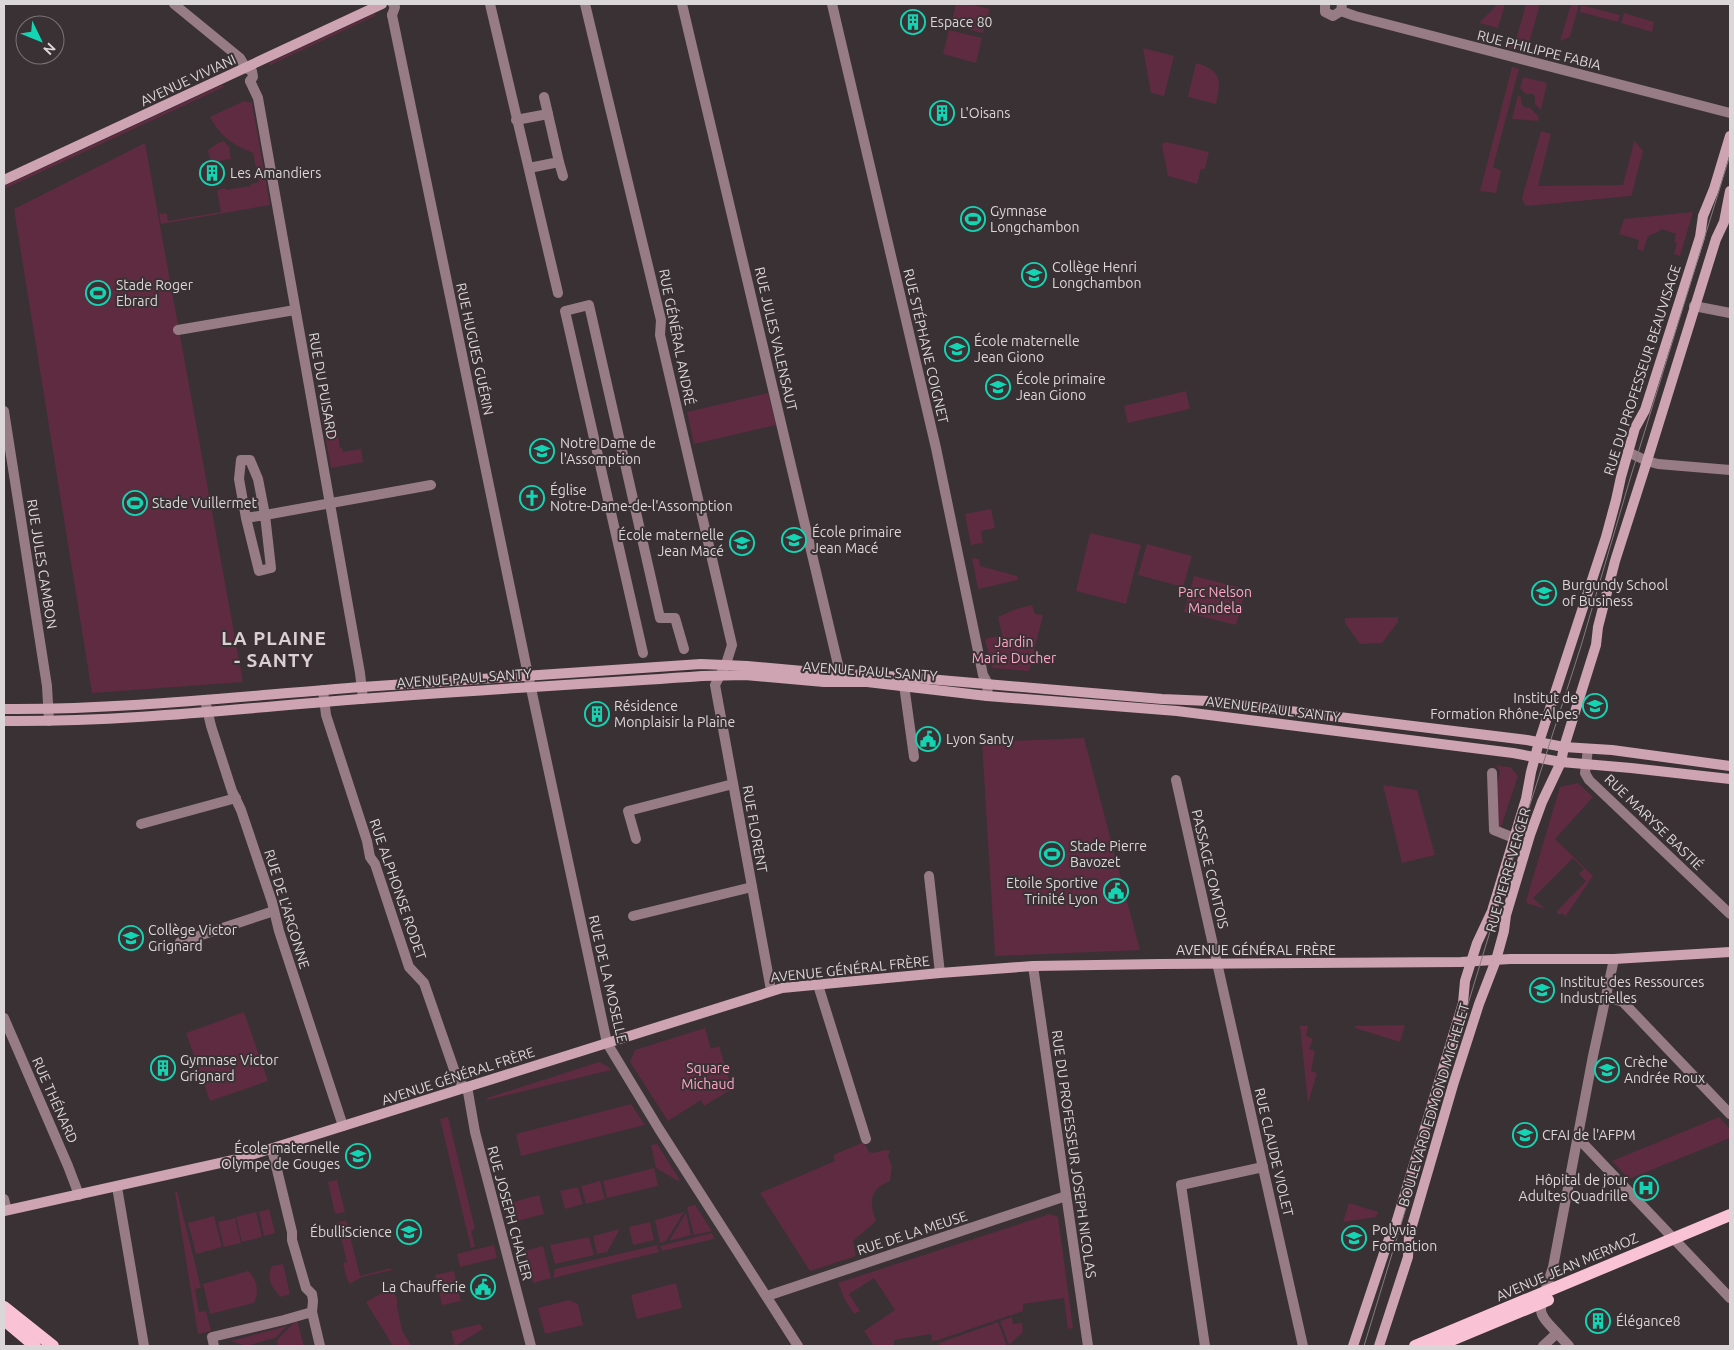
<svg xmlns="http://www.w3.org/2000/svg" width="1734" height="1350" font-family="Ubuntu,sans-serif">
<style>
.green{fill:#5e2b40}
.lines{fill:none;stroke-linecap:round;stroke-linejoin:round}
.street{stroke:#977c85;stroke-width:10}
.secondary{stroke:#cfa4b2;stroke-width:10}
.primary{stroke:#fac2d5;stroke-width:12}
.tram{stroke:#847d7f;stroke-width:1}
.labels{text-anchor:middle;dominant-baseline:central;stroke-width:4;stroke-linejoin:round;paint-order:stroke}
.poi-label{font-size:14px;fill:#dbd6d7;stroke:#3a3134;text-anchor:start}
.street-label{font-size:14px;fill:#dbd6d7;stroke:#3a3134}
.park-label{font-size:14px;fill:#fea6c6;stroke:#3a3134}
.district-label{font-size:19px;font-weight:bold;letter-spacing:1px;fill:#dad0d3;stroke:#3a3134}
</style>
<rect width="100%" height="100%" fill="#3a3134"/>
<g class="green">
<path d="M956,4H969L990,9L983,33L951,25Z"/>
<path d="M1498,4H1505L1498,28L1479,23Z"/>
<path d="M1526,4H1540L1529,43L1526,42L1523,51L1508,48L1510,39L1516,40Z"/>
<path d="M1571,4H1579L1570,37L1560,41Z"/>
<path d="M1581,5L1620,15L1618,22L1580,12Z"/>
<path d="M1624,13L1654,22L1652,32L1621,23Z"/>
<path d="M374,14L376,15L375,16L270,65L269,63Z"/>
<path d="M949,30L982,38L976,63L943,54Z"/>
<path d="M1143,48L1174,56L1164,96L1151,93Z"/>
<path d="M1196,63C1222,70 1221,81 1216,104L1189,97L1188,96Z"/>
<path d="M1512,67L1519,69L1493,167L1501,171L1496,193L1480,191Z"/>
<path d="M1523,77L1547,83L1541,110L1535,104V97L1533,94H1526L1520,88Z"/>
<path d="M222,85L224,87L4,189V186Z"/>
<path d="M1518,95L1521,98L1522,105L1527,108H1530L1539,117L1538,121L1512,119Z"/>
<path d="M244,101L252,103L270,205L161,224L159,214L167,213L168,221L221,212L217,190L225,188L226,190L251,186V184L259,182L253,153C233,145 220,136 210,117Z"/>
<path d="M1541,131L1551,134L1538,186L1623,185L1634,142L1635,141L1643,151L1632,194L1630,196L1527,206L1524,204L1522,198Z"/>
<path d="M224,141L229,147L231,159L219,161L220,167L212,168L208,150L218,143Z"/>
<path d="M1166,142L1209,152L1205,169H1201L1197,184L1168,176L1162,146L1163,143Z"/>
<path d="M145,143L243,682L92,693L14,209Z"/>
<path d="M1693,212L1680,256L1674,254L1677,243L1674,242L1676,234L1661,229L1660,231L1648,236L1643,251L1637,249L1639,240L1619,234L1624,219Z"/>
<path d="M1186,391L1190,409L1128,423L1124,406Z"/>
<path d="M768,393L776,425L694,444L687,412Z"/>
<path d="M335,415L340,448H342L343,452L361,449L363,462L331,468L322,418Z"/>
<path d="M991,509L995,528L981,531L983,543L971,545L965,514Z"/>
<path d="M1090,533L1141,545L1126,604L1076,591Z"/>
<path d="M1147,544L1192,556L1183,587L1138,575Z"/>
<path d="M972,558L979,559L980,566L1017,576L1018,580L978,589Z"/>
<path d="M1194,576L1246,589L1236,625L1184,612Z"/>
<path d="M1032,605L1035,614L1043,615L1029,671L992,668L985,639L1002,635L998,617L1016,609Z"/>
<path d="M1398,617V622L1382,643L1360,644L1345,623V618Z"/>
<path d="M1084,738L1140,950L995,956L982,742Z"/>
<path d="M1496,766L1510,767L1518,776L1501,827L1496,826V783L1499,777L1500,771Z"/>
<path d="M1578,783L1593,797L1555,839L1593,876L1565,917L1564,914H1557V911L1586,881L1579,874L1584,869L1573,858L1533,898L1545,909L1529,904L1526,901L1560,787Z"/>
<path d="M1383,785L1417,790L1435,855L1402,863Z"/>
<path d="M244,1012L268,1081L210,1101L186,1033Z"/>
<path d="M1405,1025L1400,1042L1355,1028V1026Z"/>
<path d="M1300,1026H1308L1306,1036L1313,1039L1309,1049L1315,1051L1311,1071L1317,1073L1308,1103Z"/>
<path d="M705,1028L711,1049L719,1046L732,1089L704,1106L701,1100L668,1121L630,1062L635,1050Z"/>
<path d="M599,1062L607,1066L611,1070L487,1100V1098Z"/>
<path d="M631,1104L645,1125L521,1156L516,1134Z"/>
<path d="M448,1117L475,1229L471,1231L475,1247L471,1248L440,1119Z"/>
<path d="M1719,1117L1730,1129V1138L1629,1179L1612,1161Z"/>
<path d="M864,1142L869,1152L873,1153L885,1150L890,1151L888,1156L892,1166L890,1181C869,1189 869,1202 876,1221L853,1241L856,1256L810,1271L760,1193L835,1161L833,1155Z"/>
<path d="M657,1144L680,1180L678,1181L656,1168L651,1145Z"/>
<path d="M654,1168L658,1186L607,1198L603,1181Z"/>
<path d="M337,1180L345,1212L335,1214L328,1182Z"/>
<path d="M600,1181L605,1199L586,1204L581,1186Z"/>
<path d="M578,1187L583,1204L565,1209L560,1191Z"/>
<path d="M177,1191L201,1288L195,1289L199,1312L206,1311L211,1331L198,1334L175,1192Z"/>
<path d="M539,1195L544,1214L518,1221L513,1202Z"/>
<path d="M1349,1203L1378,1212L1376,1217L1343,1222Z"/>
<path d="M695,1205L712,1231L694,1235L687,1207Z"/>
<path d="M269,1209L275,1233L264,1236L259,1212Z"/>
<path d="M256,1212L262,1237L242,1242L236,1217Z"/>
<path d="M684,1212L666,1241L660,1243L655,1220Z"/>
<path d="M686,1213L691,1235L669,1241Z"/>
<path d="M1050,1214L1058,1217L1073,1328L1068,1329L1064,1298L1023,1304V1311L938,1340L932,1341L931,1334L894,1340V1346H874L864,1331L895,1310L874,1278L849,1294L860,1311L854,1314L845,1300L838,1283Z"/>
<path d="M214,1216L222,1247L196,1254L188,1223Z"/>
<path d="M235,1218L241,1243L224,1247L218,1222Z"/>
<path d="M346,1220L360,1276L391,1268L392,1270L362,1277L350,1284L347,1279L343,1263L347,1262L337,1223Z"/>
<path d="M650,1222L654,1240L633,1245L629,1227Z"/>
<path d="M620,1229L607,1252L597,1254L593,1236Z"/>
<path d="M712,1233L714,1239L662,1251L660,1246Z"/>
<path d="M589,1237L594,1255L555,1264L550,1245Z"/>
<path d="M494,1245L497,1258L460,1267L457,1254Z"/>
<path d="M657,1245L659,1252L553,1278L555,1269Z"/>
<path d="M543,1246L551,1278L533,1283L525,1251Z"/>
<path d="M283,1264L290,1294L281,1297C272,1289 266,1278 272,1266Z"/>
<path d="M248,1271C258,1280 259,1292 254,1303L210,1314L203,1284Z"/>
<path d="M454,1271L461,1301L442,1305L435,1275Z"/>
<path d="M676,1283L682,1308L637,1319L631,1295Z"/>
<path d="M391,1288L397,1298V1307L402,1330L411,1346H393L366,1302Z"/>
<path d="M569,1300L578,1304L583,1325L545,1334L538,1308Z"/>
<path d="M1012,1317L1013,1324L1022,1323L1023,1332L1009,1345L1000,1321Z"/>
<path d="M297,1320L304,1346H278L277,1340Z"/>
<path d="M998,1322L1007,1346H940L939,1343Z"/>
<path d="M480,1324L483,1329L455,1346L451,1331Z"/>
<path d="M287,1326L275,1338L246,1346L231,1341Z"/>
</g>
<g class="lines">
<g class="street">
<path d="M174,4L240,58L246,68L252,71L253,77L250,81"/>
<path d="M490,4L558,293"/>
<path d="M585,4L661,320L660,335L732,645L726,664L715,685L771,990"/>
<path d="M682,4L840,673V680"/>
<path d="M832,4L936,448L983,675L988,684L987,696"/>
<path d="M1325,4V12L1333,16L1341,11L1342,4"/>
<path d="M1341,11L1355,16L1730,113"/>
<path d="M392,15L526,665L607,1043L659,1129L798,1346"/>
<path d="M392,15L395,7L393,4"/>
<path d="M250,81L258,98L360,673L363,699"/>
<path d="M544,97L548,114"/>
<path d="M516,120L548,114L559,162L529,168"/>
<path d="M559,162L563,176"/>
<path d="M1694,306L1730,313"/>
<path d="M178,330L295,310"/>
<path d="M4,411L47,686L49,721"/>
<path d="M1628,452L1647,461L1658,464L1730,470"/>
<path d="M246,518L259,571L271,568L265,515L246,518L239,479L241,460H250L258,479L265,515L431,485"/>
<path d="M643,653L565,311L589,305L660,618H675L684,649"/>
<path d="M905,678L904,685L914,757"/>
<path d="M323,690L326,715L367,841L370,857L375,864L409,967L424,983L457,1078L468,1092L475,1132L531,1346"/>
<path d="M205,700L211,726L232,791L241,810L272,902L279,931L343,1126"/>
<path d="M1588,749L1585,773L1589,780L1730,914"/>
<path d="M1492,773L1494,830L1514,838"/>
<path d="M1176,780L1303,1346"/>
<path d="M141,824L236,798"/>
<path d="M636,839L628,811L733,784"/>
<path d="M929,876L940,973"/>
<path d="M633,916L752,887"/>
<path d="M180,942L274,911"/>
<path d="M1033,966L1088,1346"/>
<path d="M818,985L866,1139"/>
<path d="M1606,996L1623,1002L1730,1114"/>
<path d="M4,1018L68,1166L79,1195"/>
<path d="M1577,1137L1730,1298"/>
<path d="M272,1149L292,1232V1240L306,1288L312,1294L313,1301L312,1312L320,1346"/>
<path d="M117,1187L144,1346"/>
<path d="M4,1199L7,1210"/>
<path d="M767,1296L1066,1196"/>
<path d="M1557,1333L1569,1346"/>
<path d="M214,1346L212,1337L284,1320L312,1312"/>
<path d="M1205,1346L1181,1185L1263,1167"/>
<path d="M1543,1346L1557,1333C1552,1327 1541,1318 1541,1310C1541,1300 1550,1277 1553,1267L1593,1056L1614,959"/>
</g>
<g class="secondary">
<path d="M4,180L382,4"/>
<path d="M4,709C123,710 243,696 362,687C475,679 588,672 701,664L747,666L825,673L905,677L1162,699L1209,701L1527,740L1564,747L1612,750L1730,766"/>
<path d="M4,721C111,722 218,711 324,702C450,691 576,685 702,676L745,675L824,682H867L987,696L1177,711L1513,753L1561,762L1631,768L1730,779"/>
<path d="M4,1211L238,1159L782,988L940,973L1033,966L1160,964L1461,962L1510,959H1614L1730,952"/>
<path d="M1353,1346L1385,1250L1389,1239L1394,1230L1463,1003L1465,981L1477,943L1492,911L1526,799L1531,772L1539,742L1606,537L1616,500L1621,477L1635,428L1645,410L1700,237L1703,216L1714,189L1730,136"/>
<path d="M1379,1346L1408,1257L1409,1236L1453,1085L1479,1004L1496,960L1504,931L1506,915L1530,835L1542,802L1561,762L1564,747L1596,645L1598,627L1615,561L1647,461L1716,239L1724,222L1730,191"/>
</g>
<g class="primary">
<path d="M4,1307L53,1346"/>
<path d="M4,1320L35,1346"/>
<path d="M1415,1346L1730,1215"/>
<path d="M1437,1346L1548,1300"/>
</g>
<path class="tram" d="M1364,1346L1506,879L1581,646L1630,479L1730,155"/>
</g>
<defs>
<symbol id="building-ring" viewBox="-11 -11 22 22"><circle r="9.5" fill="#3a3134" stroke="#14d5b3" stroke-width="1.5"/><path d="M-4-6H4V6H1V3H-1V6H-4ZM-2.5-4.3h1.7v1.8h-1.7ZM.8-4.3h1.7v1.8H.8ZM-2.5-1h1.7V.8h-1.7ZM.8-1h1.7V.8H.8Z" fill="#14d5b3"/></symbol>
<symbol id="stadium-ring" viewBox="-11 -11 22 22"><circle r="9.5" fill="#3a3134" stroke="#14d5b3" stroke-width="1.5"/><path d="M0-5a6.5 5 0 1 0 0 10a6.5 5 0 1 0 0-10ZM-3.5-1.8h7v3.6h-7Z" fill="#14d5b3"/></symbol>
<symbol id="school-ring" viewBox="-11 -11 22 22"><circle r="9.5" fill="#3a3134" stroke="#14d5b3" stroke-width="1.5"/><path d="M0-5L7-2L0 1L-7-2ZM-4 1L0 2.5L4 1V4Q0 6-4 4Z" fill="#14d5b3"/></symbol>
<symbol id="church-ring" viewBox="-11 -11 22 22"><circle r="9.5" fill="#3a3134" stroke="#14d5b3" stroke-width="1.5"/><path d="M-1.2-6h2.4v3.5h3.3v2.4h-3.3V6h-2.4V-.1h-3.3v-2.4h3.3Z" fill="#14d5b3"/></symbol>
<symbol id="university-ring" viewBox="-11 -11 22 22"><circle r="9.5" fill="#3a3134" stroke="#14d5b3" stroke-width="1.5"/><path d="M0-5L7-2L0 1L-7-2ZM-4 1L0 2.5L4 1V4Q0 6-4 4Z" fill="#14d5b3"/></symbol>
<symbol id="civic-ring" viewBox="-11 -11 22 22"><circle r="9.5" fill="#3a3134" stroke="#14d5b3" stroke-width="1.5"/><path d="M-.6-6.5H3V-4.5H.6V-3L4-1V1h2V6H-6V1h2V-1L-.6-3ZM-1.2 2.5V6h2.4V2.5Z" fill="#14d5b3"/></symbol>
<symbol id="hospital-ring" viewBox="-11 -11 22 22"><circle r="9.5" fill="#3a3134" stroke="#14d5b3" stroke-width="1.5"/><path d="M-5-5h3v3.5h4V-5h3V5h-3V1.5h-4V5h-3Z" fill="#14d5b3"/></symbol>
</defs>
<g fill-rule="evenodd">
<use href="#building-ring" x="899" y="8" width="28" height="28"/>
<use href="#building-ring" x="928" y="99" width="28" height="28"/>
<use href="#building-ring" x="198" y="159" width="28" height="28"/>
<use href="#stadium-ring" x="959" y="205" width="28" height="28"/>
<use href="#school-ring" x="1020" y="261" width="28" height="28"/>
<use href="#stadium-ring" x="84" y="279" width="28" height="28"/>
<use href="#school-ring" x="943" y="335" width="28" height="28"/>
<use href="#school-ring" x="984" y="373" width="28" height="28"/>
<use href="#school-ring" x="528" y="437" width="28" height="28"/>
<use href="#church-ring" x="518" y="484" width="28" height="28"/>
<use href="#stadium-ring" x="121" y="489" width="28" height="28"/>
<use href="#school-ring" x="780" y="526" width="28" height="28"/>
<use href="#school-ring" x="728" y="529" width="28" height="28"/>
<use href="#university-ring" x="1530" y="579" width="28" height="28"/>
<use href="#university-ring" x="1581" y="692" width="28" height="28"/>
<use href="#building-ring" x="583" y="700" width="28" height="28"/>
<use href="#civic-ring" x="914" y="725" width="28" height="28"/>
<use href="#stadium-ring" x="1038" y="840" width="28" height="28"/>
<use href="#civic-ring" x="1102" y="877" width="28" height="28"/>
<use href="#school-ring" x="117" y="924" width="28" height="28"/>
<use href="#university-ring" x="1528" y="976" width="28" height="28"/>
<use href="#building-ring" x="149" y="1054" width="28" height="28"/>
<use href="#school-ring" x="1593" y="1056" width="28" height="28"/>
<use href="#university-ring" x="1511" y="1121" width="28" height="28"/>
<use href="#school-ring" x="344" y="1142" width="28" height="28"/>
<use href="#hospital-ring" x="1632" y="1174" width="28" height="28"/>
<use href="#school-ring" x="395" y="1218" width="28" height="28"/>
<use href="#university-ring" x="1340" y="1224" width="28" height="28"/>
<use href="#civic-ring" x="469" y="1273" width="28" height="28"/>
<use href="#building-ring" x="1584" y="1307" width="28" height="28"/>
</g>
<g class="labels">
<g class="poi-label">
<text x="930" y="22">Espace 80</text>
<text x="960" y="113">L'Oisans</text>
<text x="230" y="173">Les Amandiers</text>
<text x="990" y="211">Gymnase<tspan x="990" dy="16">Longchambon</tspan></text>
<text x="1052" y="267">Collège Henri<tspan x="1052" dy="16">Longchambon</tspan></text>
<text x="116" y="285">Stade Roger<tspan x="116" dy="16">Ebrard</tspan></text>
<text x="974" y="341">École maternelle<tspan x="974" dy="16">Jean Giono</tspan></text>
<text x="1016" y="379">École primaire<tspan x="1016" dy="16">Jean Giono</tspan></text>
<text x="560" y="443">Notre Dame de<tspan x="560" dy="16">l'Assomption</tspan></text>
<text x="550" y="490">Église<tspan x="550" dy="16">Notre-Dame-de-l'Assomption</tspan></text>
<text x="152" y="503">Stade Vuillermet</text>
<text x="812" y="532">École primaire<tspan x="812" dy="16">Jean Macé</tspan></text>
<text x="724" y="535" text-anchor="end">École maternelle<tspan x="724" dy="16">Jean Macé</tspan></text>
<text x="1562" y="585">Burgundy School<tspan x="1562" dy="16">of Business</tspan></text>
<text x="1578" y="698" text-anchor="end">Institut de<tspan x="1578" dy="16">Formation Rhône-Alpes</tspan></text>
<text x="614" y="706">Résidence<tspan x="614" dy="16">Monplaisir la Plaine</tspan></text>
<text x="946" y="739">Lyon Santy</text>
<text x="1070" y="846">Stade Pierre<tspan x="1070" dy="16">Bavozet</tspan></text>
<text x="1098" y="883" text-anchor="end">Etoile Sportive<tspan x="1098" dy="16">Trinité Lyon</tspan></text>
<text x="148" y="930">Collège Victor<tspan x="148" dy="16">Grignard</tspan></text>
<text x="1560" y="982">Institut des Ressources<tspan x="1560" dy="16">Industrielles</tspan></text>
<text x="180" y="1060">Gymnase Victor<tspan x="180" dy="16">Grignard</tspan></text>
<text x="1624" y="1062">Crèche<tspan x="1624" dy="16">Andrée Roux</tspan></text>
<text x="1542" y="1135">CFAI de l'AFPM</text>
<text x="340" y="1148" text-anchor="end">École maternelle<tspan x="340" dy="16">Olympe de Gouges</tspan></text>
<text x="1628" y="1180" text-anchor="end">Hôpital de jour<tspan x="1628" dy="16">Adultes Quadrille</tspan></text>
<text x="1372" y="1230">Polyvia<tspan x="1372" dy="16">Formation</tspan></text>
<text x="392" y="1232" text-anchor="end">ÉbulliScience</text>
<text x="466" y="1287" text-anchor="end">La Chaufferie</text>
<text x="1616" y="1321">Élégance8</text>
</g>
<g class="street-label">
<text transform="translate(1539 50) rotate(14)">RUE PHILIPPE FABIA</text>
<text transform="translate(188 80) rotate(-25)">AVENUE VIVIANI</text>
<text transform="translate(677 337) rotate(79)">RUE GÉNÉRAL ANDRÉ</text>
<text transform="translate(776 339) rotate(77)">RUE JULES VALENSAUT</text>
<text transform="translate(926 346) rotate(77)">RUE STÉPHANE COIGNET</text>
<text transform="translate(475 349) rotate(78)">RUE HUGUES GUÉRIN</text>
<text transform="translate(1642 370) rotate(-72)">RUE DU PROFESSEUR BEAUVISAGE</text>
<text transform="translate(323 386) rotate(80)">RUE DU PUISARD</text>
<text transform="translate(42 564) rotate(81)">RUE JULES CAMBON</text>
<text transform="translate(870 671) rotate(4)">AVENUE PAUL SANTY</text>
<text transform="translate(464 678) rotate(-4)">AVENUE PAUL SANTY</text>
<text transform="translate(1273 709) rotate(7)">AVENUE PAUL SANTY</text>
<text transform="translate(1654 822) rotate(44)">RUE MARYSE BASTIÉ</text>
<text transform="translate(755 829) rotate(80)">RUE FLORENT</text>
<text transform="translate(1210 869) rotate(77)">PASSAGE COMTOIS</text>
<text transform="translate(1508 870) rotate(-74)">RUE PIERRE VERGER</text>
<text transform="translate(398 889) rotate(71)">RUE ALPHONSE RODET</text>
<text transform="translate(287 909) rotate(73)">RUE DE L'ARGONNE</text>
<text x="1256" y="950">AVENUE GÉNÉRAL FRÈRE</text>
<text transform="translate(850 969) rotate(-6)">AVENUE GÉNÉRAL FRÈRE</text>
<text transform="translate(608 979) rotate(77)">RUE DE LA MOSELLE</text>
<text transform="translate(458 1076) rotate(-18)">AVENUE GÉNÉRAL FRÈRE</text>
<text transform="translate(55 1100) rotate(66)">RUE THÉNARD</text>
<text transform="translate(1434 1105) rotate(-73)">BOULEVARD EDMOND MICHELET</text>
<text transform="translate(1274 1152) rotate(77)">RUE CLAUDE VIOLET</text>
<text transform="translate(1074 1154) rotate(82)">RUE DU PROFESSEUR JOSEPH NICOLAS</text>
<text transform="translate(510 1213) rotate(75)">RUE JOSEPH CHALIER</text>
<text transform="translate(912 1233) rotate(-18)">RUE DE LA MEUSE</text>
<text transform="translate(1567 1267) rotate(-23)">AVENUE JEAN MERMOZ</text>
</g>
<g class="park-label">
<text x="1215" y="592">Parc Nelson<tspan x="1215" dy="16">Mandela</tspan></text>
<text x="1014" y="642">Jardin<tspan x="1014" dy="16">Marie Ducher</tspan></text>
<text x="708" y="1068">Square<tspan x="708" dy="16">Michaud</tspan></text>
</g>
<g class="district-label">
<text x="274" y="638">LA PLAINE<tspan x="274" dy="22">- SANTY</tspan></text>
</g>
</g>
<rect width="1734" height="1350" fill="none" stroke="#dbd6d7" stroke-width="10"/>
<g transform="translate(40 40) rotate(133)"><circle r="24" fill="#3a3134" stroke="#7a7375"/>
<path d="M0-4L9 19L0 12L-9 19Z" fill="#14d5b3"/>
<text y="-8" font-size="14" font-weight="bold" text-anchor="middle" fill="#dbd6d7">N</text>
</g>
</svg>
